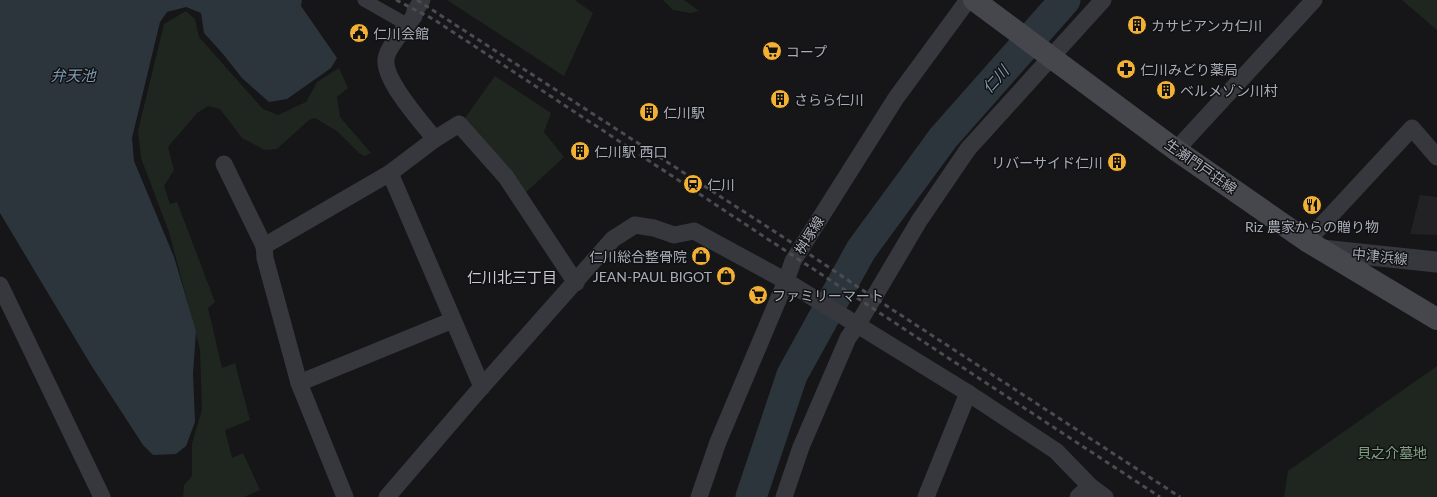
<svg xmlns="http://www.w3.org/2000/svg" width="1437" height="497" font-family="Lato,'Noto Sans JP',sans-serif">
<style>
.built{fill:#222225}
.green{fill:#1e261f}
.water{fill:#2c353c}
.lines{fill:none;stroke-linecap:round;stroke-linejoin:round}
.river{stroke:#2c353c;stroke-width:31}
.pedestrian{stroke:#37383d;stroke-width:13}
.minor{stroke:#37383d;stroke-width:17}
.tertiary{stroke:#37383d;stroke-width:21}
.secondary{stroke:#45474d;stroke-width:22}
.rail{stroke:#4a4c52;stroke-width:3;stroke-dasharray:5 4;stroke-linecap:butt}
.labels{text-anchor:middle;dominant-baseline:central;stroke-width:3;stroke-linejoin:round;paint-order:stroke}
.poi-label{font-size:14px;fill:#a8adb8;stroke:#111113;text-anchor:start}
.street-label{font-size:14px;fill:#a8adb8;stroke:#111113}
.park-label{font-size:14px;fill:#7fa381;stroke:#111113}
.water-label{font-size:15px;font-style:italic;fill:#7f9bb3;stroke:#111113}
.neighbourhood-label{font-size:15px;fill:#c9ccd4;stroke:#111113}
</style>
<rect width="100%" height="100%" fill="#161618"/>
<path class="built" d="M1420,195L1437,197V235L1410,234Z"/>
<g class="green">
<path d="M447,0H575L593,13L564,76Z"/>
<path d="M663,0H684L699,11L691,13L673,10Z"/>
<path d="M1402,0H1437V30Z"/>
<path d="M186,11L195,19L199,37L263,109L278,115L306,102L317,82L339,68L348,88L337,97L340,117L371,153L365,156L359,153L337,131L315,118L309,120L277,149L265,150L242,138L220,109L208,106L197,113L168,147L174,170L164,186L170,204L177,202L215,302L208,308L222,368L235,363L250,420L225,430L232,458L243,453L260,490L244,497H183L184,485L192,476V444L202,410L200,349L169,232L141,158L138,131L164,24Z"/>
<path d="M495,76L551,113L544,132L564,157L523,195L465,118Z"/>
<path d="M1437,366V497H1284L1288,471Z"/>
</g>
<path class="water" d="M0,0H302L301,6L337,58L331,68L287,99L269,102L242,78L223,54L204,33L201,13L186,7L167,12L160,22L132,138L134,161L174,257L196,331L193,374L195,422L186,446L176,454L153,455L143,445L91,365L0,213Z"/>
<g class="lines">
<path class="river" d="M751,497L792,375L861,250L943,138L1065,0"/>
<path class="pedestrian" d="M364,0L408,25"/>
<g class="minor">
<path d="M422,0L415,11L414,16C406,28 388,45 386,59C383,80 422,123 435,139"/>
<path d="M1176,150L1314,0"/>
<path d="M224,164L264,246"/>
<path d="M390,173L482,387"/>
<path d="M1307,241L1412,128L1437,157"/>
<path d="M0,285L102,497"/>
<path d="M299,383L453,320"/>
<path d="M345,497L299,383L265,258L264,246L390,173L435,139L459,124L506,177L576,283"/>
<path d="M387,497L472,398L613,239L635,225L654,228L674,235L694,231L786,281L968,393L1056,451L1090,486L1105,497"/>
<path d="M699,497L718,442L786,281L793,261L896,98L968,0"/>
<path d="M784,497L801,447L848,338L858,324L919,221L968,149L1103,0"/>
<path d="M926,497L968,393"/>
<path d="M1078,497L1090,486"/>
</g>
<path class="tertiary" d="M1322,250L1437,262"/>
<path class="secondary" d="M974,0L1176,150L1307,241L1437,319"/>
<g class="rail">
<path d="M396,0L433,19C676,178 917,338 1160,497"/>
<path d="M417,0L800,248L870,295L1180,497"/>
</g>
</g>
<defs>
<symbol id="building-disc" viewBox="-11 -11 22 22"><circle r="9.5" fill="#f2b134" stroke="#111113"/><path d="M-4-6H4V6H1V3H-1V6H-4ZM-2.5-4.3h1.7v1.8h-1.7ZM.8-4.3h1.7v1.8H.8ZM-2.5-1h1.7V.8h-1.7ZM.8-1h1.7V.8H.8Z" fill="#111"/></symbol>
<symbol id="civic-disc" viewBox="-11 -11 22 22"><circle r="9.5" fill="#f2b134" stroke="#111113"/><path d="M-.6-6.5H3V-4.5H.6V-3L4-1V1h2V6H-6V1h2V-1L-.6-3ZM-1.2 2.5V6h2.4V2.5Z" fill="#111"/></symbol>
<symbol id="supermarket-disc" viewBox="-11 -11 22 22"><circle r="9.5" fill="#f2b134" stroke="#111113"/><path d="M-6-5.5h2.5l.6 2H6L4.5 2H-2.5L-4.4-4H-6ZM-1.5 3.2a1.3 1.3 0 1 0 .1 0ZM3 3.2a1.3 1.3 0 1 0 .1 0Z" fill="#111"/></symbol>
<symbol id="pharmacy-disc" viewBox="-11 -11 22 22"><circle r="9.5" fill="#f2b134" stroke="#111113"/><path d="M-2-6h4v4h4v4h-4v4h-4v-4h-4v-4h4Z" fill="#111"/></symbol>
<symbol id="station-disc" viewBox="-11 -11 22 22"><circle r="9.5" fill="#f2b134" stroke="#111113"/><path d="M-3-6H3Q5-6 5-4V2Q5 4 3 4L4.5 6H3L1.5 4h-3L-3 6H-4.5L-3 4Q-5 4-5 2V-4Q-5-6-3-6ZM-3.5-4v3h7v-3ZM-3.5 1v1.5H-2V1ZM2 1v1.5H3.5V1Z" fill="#111"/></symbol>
<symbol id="restaurant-disc" viewBox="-11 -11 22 22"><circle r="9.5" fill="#f2b134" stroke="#111113"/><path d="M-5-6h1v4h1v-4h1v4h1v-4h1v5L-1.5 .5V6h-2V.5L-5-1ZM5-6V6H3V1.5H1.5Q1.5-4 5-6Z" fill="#111"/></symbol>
<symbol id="shop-disc" viewBox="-11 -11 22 22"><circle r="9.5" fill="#f2b134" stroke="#111113"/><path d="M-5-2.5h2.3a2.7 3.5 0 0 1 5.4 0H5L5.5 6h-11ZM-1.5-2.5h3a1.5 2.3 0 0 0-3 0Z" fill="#111"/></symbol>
</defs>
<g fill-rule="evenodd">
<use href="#building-disc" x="1126" y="14" width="22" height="22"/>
<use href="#civic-disc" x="348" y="22" width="22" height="22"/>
<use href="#supermarket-disc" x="761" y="40" width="22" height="22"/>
<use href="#pharmacy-disc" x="1115" y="58" width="22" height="22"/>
<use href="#building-disc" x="1155" y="79" width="22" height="22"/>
<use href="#building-disc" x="769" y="88" width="22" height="22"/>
<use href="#building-disc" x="638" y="101" width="22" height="22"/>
<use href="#building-disc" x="569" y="140" width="22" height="22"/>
<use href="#building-disc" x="1106" y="151" width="22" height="22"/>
<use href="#station-disc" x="682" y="173" width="22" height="22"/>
<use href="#restaurant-disc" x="1301" y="194" width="22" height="22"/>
<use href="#shop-disc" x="690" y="245" width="22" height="22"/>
<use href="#shop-disc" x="715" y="265" width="22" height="22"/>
<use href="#supermarket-disc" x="747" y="284" width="22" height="22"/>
</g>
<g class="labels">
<g class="poi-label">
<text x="1151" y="25">カサビアンカ仁川</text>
<text x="373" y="33">仁川会館</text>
<text x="786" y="51">コープ</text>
<text x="1140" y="69">仁川みどり薬局</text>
<text x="1180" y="90">ベルメゾン川村</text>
<text x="794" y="99">さらら仁川</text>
<text x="663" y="112">仁川駅</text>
<text x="594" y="151">仁川駅 西口</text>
<text x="1103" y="162" text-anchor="end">リバーサイド仁川</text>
<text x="707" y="184">仁川</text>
<text x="1312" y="226" text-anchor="middle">Riz 農家からの贈り物</text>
<text x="687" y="256" text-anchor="end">仁川総合整骨院</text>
<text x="712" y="276" text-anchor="end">JEAN-PAUL BIGOT</text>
<text x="772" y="295">ファミリーマート</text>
</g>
<g class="street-label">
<text transform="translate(1201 166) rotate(35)">生瀬門戸荘線</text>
<text transform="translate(809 235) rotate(-58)">桝塚線</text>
<text transform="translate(1380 256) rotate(6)">中津浜線</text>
</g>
<g class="park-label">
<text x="1392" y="452">貝之介墓地</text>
</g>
<g class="water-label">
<text x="73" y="75">弁天池</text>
<text transform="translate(995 79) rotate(-48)">仁川</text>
</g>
<g class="neighbourhood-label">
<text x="512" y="277">仁川北三丁目</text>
</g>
</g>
</svg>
